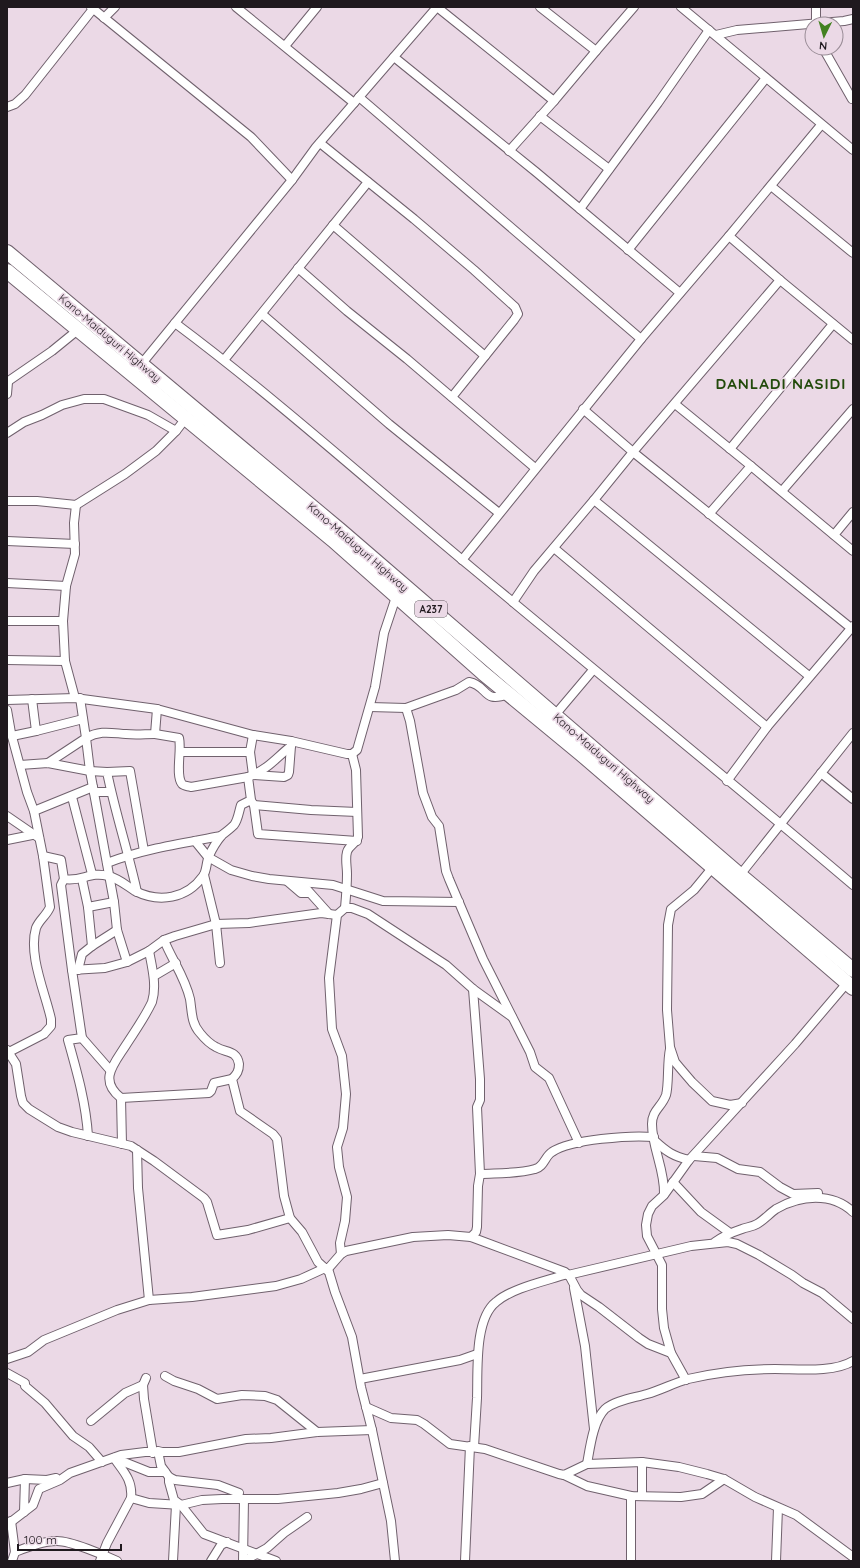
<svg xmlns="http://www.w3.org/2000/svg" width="860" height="1568" font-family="Quicksand,sans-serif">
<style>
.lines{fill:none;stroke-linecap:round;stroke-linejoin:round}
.minor-casing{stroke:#70616d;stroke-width:10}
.trunk-casing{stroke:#70616d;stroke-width:16}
.minor{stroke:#fff;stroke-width:8}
.trunk{stroke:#fff;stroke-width:14}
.labels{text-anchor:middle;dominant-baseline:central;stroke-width:3.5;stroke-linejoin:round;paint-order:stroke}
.shield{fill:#ebd9e6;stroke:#5c535a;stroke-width:1}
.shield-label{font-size:10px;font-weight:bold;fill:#1f191e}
.street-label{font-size:11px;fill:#1f191e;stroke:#ebd9e6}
.district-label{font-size:15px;font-weight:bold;letter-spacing:1px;fill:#224a0b;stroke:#ebd9e6}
</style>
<rect width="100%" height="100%" fill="#ebd9e6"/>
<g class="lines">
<defs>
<g id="minor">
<path d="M91,7L251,137L292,180"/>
<path d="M236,7L354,103"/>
<path d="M437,7L554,101L596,51L540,7"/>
<path d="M681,7L853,150"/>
<path d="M104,18L115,7"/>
<path d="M816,24V7"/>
<path d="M716,35L737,30L844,21L853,19"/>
<path d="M285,46L317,7"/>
<path d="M823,48L852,99"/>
<path d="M596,51L634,7"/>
<path d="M394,57L536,172L680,293"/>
<path d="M359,97L641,339"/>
<path d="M7,107L15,104L25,95L93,9"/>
<path d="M540,116L609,169"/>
<path d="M320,143L414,219L474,270L515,307L518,314L514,320L452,397"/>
<path d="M509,151L554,101"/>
<path d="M771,186L853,253"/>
<path d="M580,209L658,103L709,30"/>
<path d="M333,225L485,356"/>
<path d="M729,236L780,280L853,340"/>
<path d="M628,250L766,78"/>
<path d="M298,268L347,311L407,359L535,468"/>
<path d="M262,314L389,424L499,513"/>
<path d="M175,323C278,400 373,486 472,568C599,674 727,778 853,885"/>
<path d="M224,360L368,182"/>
<path d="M139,367L292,180L316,147L437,7"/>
<path d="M7,382L52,351L79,329"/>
<path d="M7,394L8,382"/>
<path d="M675,404L751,466L853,551"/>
<path d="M583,409L633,452L851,628"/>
<path d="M7,433L24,422L42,415L62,405L84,399H104L148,415L176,431L186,418"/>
<path d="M730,449L833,324"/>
<path d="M782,491L853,409"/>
<path d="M594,500L809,676"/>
<path d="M7,501H37L76,505L125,474L156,451L176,431"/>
<path d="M709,514L751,466"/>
<path d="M834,535L853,512"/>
<path d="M7,541L75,544"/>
<path d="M554,548L767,727"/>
<path d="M462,560L641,339L729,236L821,125"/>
<path d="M7,583L66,586"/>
<path d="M513,602L534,571L594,500L633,452L780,280"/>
<path d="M7,621H63"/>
<path d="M7,660L65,661"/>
<path d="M75,698L65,661L63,621L66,586L75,554L74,523L76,505"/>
<path d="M32,699L36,731L83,719"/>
<path d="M7,700L75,698L157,709L253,735L291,741L347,754H352L357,750L375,687L384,633L396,597"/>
<path d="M370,707L406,708L456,690L469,682C489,686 482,704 508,694"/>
<path d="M406,708L410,721L423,793L432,817L439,826L446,871L449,879L483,959L530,1052L535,1067L549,1078L579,1143"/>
<path d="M7,710L11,733L27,792L34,811L43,856L50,907C47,915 39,920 36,928C28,955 45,992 51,1019V1026L44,1034L9,1052"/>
<path d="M555,715L593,670"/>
<path d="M155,734L179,738C182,750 175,775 182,784C184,786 188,786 191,787L248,777"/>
<path d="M12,736L36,731"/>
<path d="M180,752H250L253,775L284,777L288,775L289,772L291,746"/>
<path d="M250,752L253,735"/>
<path d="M48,763L86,738L80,698"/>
<path d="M20,765L48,763L90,771L107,772C115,812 128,851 137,892"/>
<path d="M107,772L130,771L144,851"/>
<path d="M821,773L853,799"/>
<path d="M727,781L767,727L853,626"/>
<path d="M94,792H111"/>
<path d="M72,797L92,874"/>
<path d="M252,802L254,805L311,810L357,812"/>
<path d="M254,805L258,834L357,841"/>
<path d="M34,811L93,787"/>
<path d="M7,816L39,838"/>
<path d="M7,840L32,835"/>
<path d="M195,841L208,857L231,870L252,876L269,879L333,885L383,901L459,902"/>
<path d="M43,856L61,860L64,879C82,882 90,871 108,876C118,878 127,886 135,891C159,903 187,899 203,876C207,871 206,862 209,856C212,849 217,841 222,835C226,832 230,829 234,825C238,820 239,811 241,805L251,800L248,777C267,770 275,759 291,746V741"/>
<path d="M107,863C144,849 183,843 221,836"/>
<path d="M713,867L694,890L671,909L668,925L667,1010L670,1047L675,1062L680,1068L692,1082L712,1101L730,1105L742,1103"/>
<path d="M204,875L216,924L220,963"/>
<path d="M740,875L853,733"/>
<path d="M64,879L61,885L72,970"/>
<path d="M82,879L88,907L114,902"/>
<path d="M309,893H301L287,881L303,885L329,914"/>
<path d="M88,907L92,946"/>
<path d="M345,908C346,897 347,885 347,874C347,866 345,859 347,852C349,845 356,844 358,837L356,770L352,754"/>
<path d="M164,940C172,960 185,977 190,999C192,1011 191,1023 200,1033C204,1038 210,1044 216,1047C226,1053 237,1050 239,1064C239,1071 237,1074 232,1079L240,1111L273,1134L277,1139L284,1196L290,1218L302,1232L318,1262L329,1272L335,1292L352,1337L361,1387L372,1430L391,1521L395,1561"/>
<path d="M127,962L117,930L114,902L90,771L86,738C100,730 111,733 126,734C136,735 145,734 155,734L157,709"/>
<path d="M78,970L82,954L92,946L117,930"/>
<path d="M154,976L176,963"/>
<path d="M82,1038L110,1070"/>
<path d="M7,1050L16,1064L21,1096L23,1103L29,1109L58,1127L72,1132L131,1146L154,1161L204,1198L207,1202L217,1235L248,1230L290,1218"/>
<path d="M121,1098L209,1093L211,1091L214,1083L232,1079"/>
<path d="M88,1136C86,1103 77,1072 68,1040L82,1038L72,970L105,968L127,962L149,951L164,940L175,936L216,924L249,923L321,913L337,915"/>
<path d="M655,1141C667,1152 673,1156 689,1160"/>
<path d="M122,1144L121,1098C98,1080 114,1064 126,1045C135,1031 145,1017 152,1002C157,986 152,967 149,951"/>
<path d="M137,1150L138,1188L149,1300"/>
<path d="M694,1156L717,1158L738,1169L760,1172L780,1187L793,1194L818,1193"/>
<path d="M480,1174C498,1173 518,1174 535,1169C544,1167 545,1156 552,1152C571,1139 631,1135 654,1137"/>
<path d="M673,1182L701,1212L730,1233"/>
<path d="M664,1194C665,1170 652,1148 652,1124C652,1110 662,1107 666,1095C669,1085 667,1062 670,1049"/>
<path d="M471,1237L476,1232L477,1227L478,1186L480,1174L477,1107L480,1100V1079L473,989"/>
<path d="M715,1242C723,1236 733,1232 742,1229C747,1227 752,1227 757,1224C764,1220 770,1213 776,1209C800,1195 832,1192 853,1212"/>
<path d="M341,1254L340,1243L345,1221L347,1197L339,1167L337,1147L343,1128L346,1094L342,1056L332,1029L329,978L337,915L345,908H352L368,914L446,965L473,989L512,1017"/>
<path d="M327,1270L341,1254L346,1251L413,1237L448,1235L471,1237L565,1272L570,1277L577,1290L581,1295L599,1307L639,1338L648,1344L671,1353L686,1380"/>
<path d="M568,1275L691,1246L728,1242L737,1244L759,1255L792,1275L803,1283L822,1293L853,1319"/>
<path d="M574,1288L585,1346L594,1429"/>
<path d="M671,1353L664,1328L662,1309V1265L647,1236L646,1225L648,1214L652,1206L664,1195L689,1160L795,1044L847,983"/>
<path d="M7,1359L28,1352L44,1340L117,1310L149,1300L192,1297L276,1286L301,1279L325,1268"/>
<path d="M7,1373L25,1383V1386L45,1403L73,1436L89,1447L102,1462"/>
<path d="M165,1376L174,1381L198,1389L217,1399L242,1395L265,1396L277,1400L317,1432"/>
<path d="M146,1378L143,1385L144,1399L153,1453"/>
<path d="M360,1379L460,1360L477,1354"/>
<path d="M366,1407L391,1418L417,1420L424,1424L450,1444L485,1449L559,1474L564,1475L587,1464L642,1462L679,1467L707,1474L724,1479L755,1497L796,1515L853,1557"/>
<path d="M91,1421L125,1393L143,1385"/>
<path d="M474,1447C475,1430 476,1414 477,1398C478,1372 474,1319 496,1302C512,1288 546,1281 567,1274"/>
<path d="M162,1452L158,1451L161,1466L169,1477L175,1480L218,1485L239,1493"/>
<path d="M114,1458L149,1472H165"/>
<path d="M642,1462V1496"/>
<path d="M587,1464C590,1448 593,1421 605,1409C616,1400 634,1398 647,1394C661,1390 674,1383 688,1379C717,1372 745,1369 775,1369C798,1369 833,1373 853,1361"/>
<path d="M564,1475L587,1486L631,1496L681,1497L702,1494L724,1479"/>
<path d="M169,1477V1482L174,1500L181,1505L204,1534L276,1561"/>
<path d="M7,1483L25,1479L47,1480L56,1478"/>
<path d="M631,1496V1561"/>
<path d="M131,1498L149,1503L181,1505L202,1500L222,1499H278L338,1493L361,1489L383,1483"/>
<path d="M24,1512L25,1479"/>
<path d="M11,1521L15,1552L12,1561"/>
<path d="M7,1525L33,1505L39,1489L60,1480L70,1473L121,1455L145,1452H179L246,1439L271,1438L317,1432L372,1430"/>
<path d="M15,1552C28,1547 43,1541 57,1541C71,1541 104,1555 117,1561"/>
<path d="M100,1561L107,1543L131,1498C133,1480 123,1471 114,1458"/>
<path d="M173,1561L176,1505L174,1500"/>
<path d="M211,1561L221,1545L227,1542"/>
<path d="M243,1561L244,1499"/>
<path d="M244,1561L267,1548L284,1533L307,1517"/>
<path d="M465,1561L470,1446"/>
<path d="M776,1561L778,1508"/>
</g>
<g id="trunk">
<path d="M7,252L341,531L740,875L853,970"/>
<path d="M7,271L333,540L483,673L580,753L853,988"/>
</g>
</defs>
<use href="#minor" class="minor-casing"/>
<use href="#trunk" class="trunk-casing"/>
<use href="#minor" class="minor"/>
<use href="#trunk" class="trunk"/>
</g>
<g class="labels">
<rect class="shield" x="415" y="601" width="32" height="16" rx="3"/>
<g class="shield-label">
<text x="431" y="609">A237</text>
</g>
<g class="street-label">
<text transform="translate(110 338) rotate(40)">Kano-Maiduguri Highway</text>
<text transform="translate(358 547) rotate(41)">Kano-Maiduguri Highway</text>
<text transform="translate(604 758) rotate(41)">Kano-Maiduguri Highway</text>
</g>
<g class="district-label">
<text x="781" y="383">DANLADI NASIDI</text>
</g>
</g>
<rect width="860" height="1568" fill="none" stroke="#1f191e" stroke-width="16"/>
<g transform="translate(824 36) rotate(185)"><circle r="19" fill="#ebd9e6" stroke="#998c96"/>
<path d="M0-3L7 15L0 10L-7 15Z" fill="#428120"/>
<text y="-6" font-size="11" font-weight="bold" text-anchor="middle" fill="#1f191e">N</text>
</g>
<path d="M18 1544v6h103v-6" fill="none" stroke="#1f191e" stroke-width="2"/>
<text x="24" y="1544" font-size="12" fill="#1f191e" stroke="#ebd9e6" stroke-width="3" paint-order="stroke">100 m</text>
</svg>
